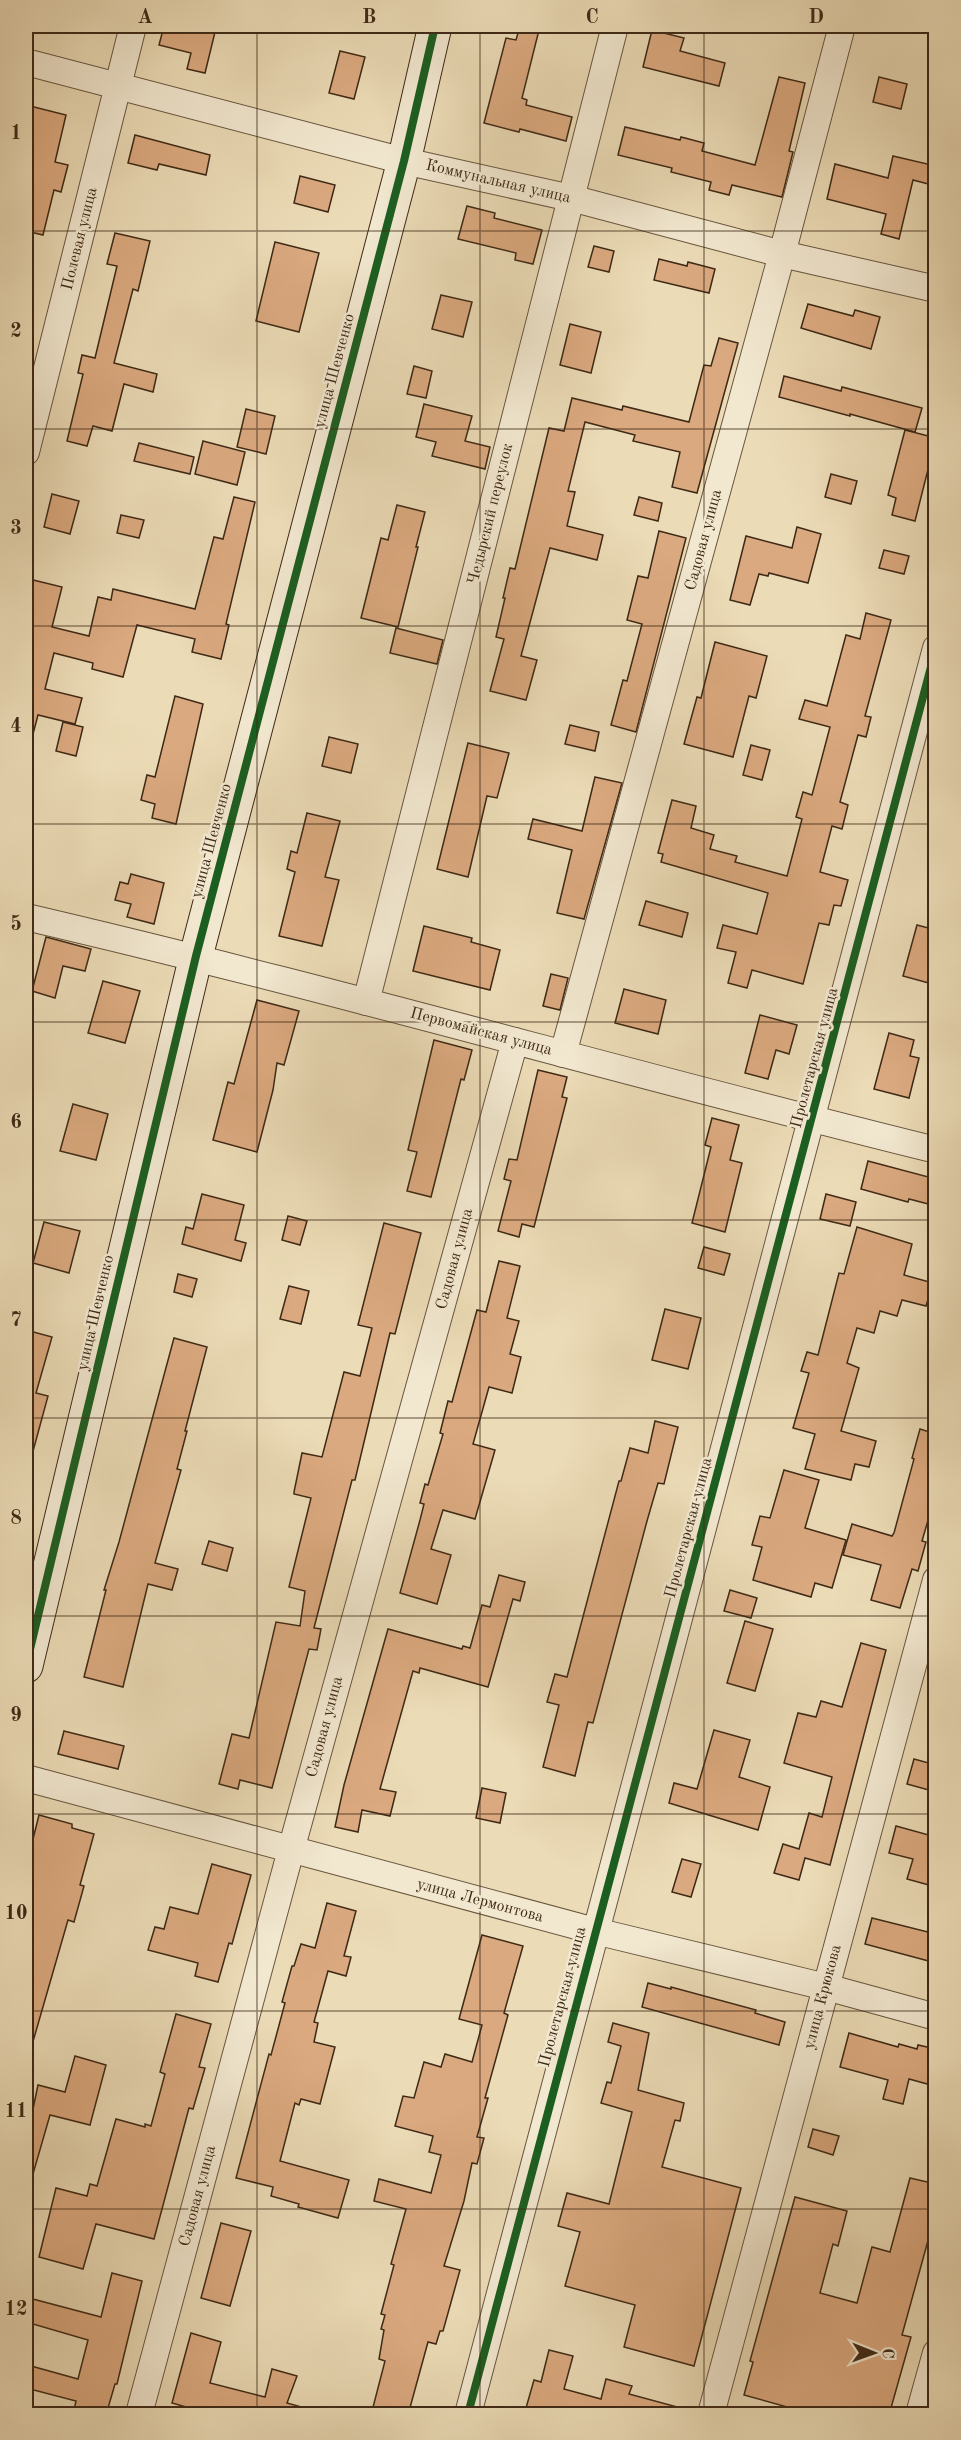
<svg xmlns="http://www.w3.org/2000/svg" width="961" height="2440" font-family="'Old Standard TT',serif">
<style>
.building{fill:#dba97f;stroke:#3e2916;stroke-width:1.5}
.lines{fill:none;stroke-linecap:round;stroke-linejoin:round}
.street-casing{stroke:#69563e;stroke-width:28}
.secondary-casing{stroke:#3e2916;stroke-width:35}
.street{stroke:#f2e8d0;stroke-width:26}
.secondary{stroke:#f2e8d0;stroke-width:33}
.cycleway-casing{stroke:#f2e8d0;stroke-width:11}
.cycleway{stroke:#1b5e20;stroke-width:8}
.grid{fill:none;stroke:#3e2916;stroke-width:1.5;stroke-opacity:0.55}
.labels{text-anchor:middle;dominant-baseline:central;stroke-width:5;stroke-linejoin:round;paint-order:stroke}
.street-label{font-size:16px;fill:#3e2916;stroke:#f2e8d0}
.neatline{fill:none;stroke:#3e2916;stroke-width:2}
.grid-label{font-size:20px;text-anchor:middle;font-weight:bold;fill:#3e2916}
</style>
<rect width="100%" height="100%" fill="#ebdbb6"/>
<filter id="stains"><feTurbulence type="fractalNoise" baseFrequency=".00333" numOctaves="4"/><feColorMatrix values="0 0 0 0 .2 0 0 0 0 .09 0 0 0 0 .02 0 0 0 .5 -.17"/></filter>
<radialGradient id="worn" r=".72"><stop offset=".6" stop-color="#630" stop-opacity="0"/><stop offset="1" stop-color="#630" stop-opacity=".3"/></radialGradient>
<g class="building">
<path d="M164,26H188L215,32L205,73L187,69L191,53L159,45Z"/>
<path d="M520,26H540L522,98L527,100L526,105L572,117L566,141L520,129L519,132L484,123L506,38L516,40Z"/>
<path d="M652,30L684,38L680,51L725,63L719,86L643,67Z"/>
<path d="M340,51L365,57L354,99L329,93Z"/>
<path d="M779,77L805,83L789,151L793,152L782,197L732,185L729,195L709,190L711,182L671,172L672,168L618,155L625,127L680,140L681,137L704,143L702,151L755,165Z"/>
<path d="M879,77L907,84L901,109L873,102Z"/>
<path d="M26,105L66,115L55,162L68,165L61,192L54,190L43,235L26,231V165L31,142L26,141Z"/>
<path d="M135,135L210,155L206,175L159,164L157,170L128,163Z"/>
<path d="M893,156L936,166V186L913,180L899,239L881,234L886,214L827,199L835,164L888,178Z"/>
<path d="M300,176L335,185L328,212L294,203Z"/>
<path d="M467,206L495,213L494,218L542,230L533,264L515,260L516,253L458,239Z"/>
<path d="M115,233L150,241L138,291L133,289L114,363L157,374L153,392L124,384L112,431L93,426L87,446L67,441L83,374L78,373L82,355L95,358L117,266L107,264Z"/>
<path d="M275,242L319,253L299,332L256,321Z"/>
<path d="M594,246L614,251L609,272L588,267Z"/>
<path d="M659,259L687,266L688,262L715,269L709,293L654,280Z"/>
<path d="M441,295L472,302L463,337L432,329Z"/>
<path d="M808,304L853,316L855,310L880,317L871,349L801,328Z"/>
<path d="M570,324L601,332L591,373L560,365Z"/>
<path d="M719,338L738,343L697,493L672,487L680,452L633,441L635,435L585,422L568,491L575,492L567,526L603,535L597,560L550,548L521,656L537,660L526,700L490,691L504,639L496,637L505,598H503L510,568L515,569L549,428L564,431L572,398L622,410L623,406L689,422L704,365L711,366Z"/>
<path d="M414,366L432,371L426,398L407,394Z"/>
<path d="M784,376L841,391L842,387L922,408L915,432L850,414V416L779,397Z"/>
<path d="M424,404L472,416L465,441L490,447L485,469L432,456L436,442L416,437Z"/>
<path d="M246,409L275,416L266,454L237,447Z"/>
<path d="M905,430L936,438L915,521L892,515L896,498L888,495Z"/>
<path d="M203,441L245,452L237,485L195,474Z"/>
<path d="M139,443L194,457L190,474L134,461Z"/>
<path d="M831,474L857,481L851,504L825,497Z"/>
<path d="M52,494L79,501L70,534L44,527Z"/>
<path d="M234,497L255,502L226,624L229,625L221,659L192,652L195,639L137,625L123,677L92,669L93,663L54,653L45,689L82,698L75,724L38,715L32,738H26V595L29,579L62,587L52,627L89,636L98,597L111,600L113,589L195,609L214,537L223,539Z"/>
<path d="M639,497L662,503L658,521L634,515Z"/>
<path d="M397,505L425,512L416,547H418L398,627L361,618L381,538L388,540Z"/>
<path d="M121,515L144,520L139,538L117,533Z"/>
<path d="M797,527L821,534L808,583L769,573L768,576L759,574L750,605L730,600L746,536L792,548Z"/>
<path d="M659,531L686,538L636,732L611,725L623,680L627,681L642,624L627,620L638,576L648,578Z"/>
<path d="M884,550L909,556L904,574L879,568Z"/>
<path d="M866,613L891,620L865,716L871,717L866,737L858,735L840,802L848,805L842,829L832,826L820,872L848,880L841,906L834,905L829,925L819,923L803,984L752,970L747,988L728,983L736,952L717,948L723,925L757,934L768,893L661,862L663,854L658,853L672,800L696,806L691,828L714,835L710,849L737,856L735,862L787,876L802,819L796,817L803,792L812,795L830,727L799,719L805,700L827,706L846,635L860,639Z"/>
<path d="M396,628L443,640L437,664L390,653Z"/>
<path d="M715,642L767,656L756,698L749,696L733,757L684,744L697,697L701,698Z"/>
<path d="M175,696L203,704L176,824L152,818L155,804L141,800L147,775L155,777Z"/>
<path d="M63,722L83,727L76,756L56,751Z"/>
<path d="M570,725L599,732L595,751L565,744Z"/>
<path d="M329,737L358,744L351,773L322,766Z"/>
<path d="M468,743L509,753L497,798L487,796L468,877L437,869Z"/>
<path d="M751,745L770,750L762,780L743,775Z"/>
<path d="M595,777L622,783L584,919L557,913L572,850L528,839L533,819L582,831Z"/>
<path d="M307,813L340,821L325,877L339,880L322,946L279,936L295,872L287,869L291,851L297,853Z"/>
<path d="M131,874L164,883L154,924L127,917L131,904L115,900L120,882L128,884Z"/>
<path d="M646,901L688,913L682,937L639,925Z"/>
<path d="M917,925L936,930V985L903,976Z"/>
<path d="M424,926L472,938L471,942L500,950L490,990L413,971Z"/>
<path d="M46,937L91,949L85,971L63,966L55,998L32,991Z"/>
<path d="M551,974L568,978L560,1010L543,1006Z"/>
<path d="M103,981L140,991L125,1043L88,1033Z"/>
<path d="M624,989L666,1000L658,1034L615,1023Z"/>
<path d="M257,1000L299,1011L284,1065L277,1063L273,1090L257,1152L213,1140L228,1082L234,1084Z"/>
<path d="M760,1015L797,1025L789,1054L776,1050L768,1079L745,1073Z"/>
<path d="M889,1033L914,1040L910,1056L919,1058L909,1098L874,1089Z"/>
<path d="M434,1040L472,1050L464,1080L461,1079L431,1197L407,1191L417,1152L408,1150Z"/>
<path d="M538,1070L567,1077L562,1097L567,1098L534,1227L522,1224L519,1237L498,1231L511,1181L504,1179L509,1159L517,1160Z"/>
<path d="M73,1104L108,1114L96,1160L60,1151Z"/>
<path d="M712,1118L739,1125L730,1160L742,1163L725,1232L692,1223L711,1147L705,1145Z"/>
<path d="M868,1161L936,1179V1206L909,1199L908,1202L861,1189Z"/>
<path d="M202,1194L244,1205L235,1240L246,1243L241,1261L182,1244L186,1227L193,1229Z"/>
<path d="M826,1194L856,1202L850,1226L820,1219Z"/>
<path d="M288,1216L307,1221L300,1245L282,1240Z"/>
<path d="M44,1222L80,1231L69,1273L33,1263Z"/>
<path d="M384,1223L421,1233L395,1334L390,1333L355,1480H352L314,1628L321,1629L317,1650L309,1649L272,1788L240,1780L238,1789L219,1784L232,1734L249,1738L276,1622L300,1626L305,1591L289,1587L311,1498L294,1494V1492L302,1453L322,1457L344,1372L360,1376L372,1328L358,1325Z"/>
<path d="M857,1227L912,1244L904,1275L933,1283L926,1306L902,1300L897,1316L880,1311L874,1333L857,1328L847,1363L859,1368L841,1431L876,1441L869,1467L855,1464L851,1480L805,1469L815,1434L793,1428L809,1373L801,1371L807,1352L818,1355L839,1273L844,1274Z"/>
<path d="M704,1247L730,1254L724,1275L698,1268Z"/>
<path d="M499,1261L520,1266L507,1318L519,1321L510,1354L521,1357L512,1393L489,1387L473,1444L495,1450L475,1519L443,1510L431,1549L451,1555L437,1604L400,1593L420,1520L424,1504L420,1503L425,1484L428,1485L443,1434L440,1433L448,1401L452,1402L477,1310L486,1312Z"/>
<path d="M178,1274L197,1279L192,1297L174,1292Z"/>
<path d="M289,1286L309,1291L301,1324L280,1319Z"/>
<path d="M665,1309L701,1318L688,1369L652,1360Z"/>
<path d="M26,1330L52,1337L36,1393L48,1396L32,1455L26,1454Z"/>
<path d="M174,1338L207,1347L185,1431H187L177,1469L181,1470L155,1563L178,1569L172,1590L148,1584L123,1687L84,1677L106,1590H104L119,1542Z"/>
<path d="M655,1421L678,1427L664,1484L658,1483L647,1521L593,1723L588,1722L575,1776L543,1767L559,1705L547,1702L555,1674L567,1677L619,1481H621L630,1448L648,1453Z"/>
<path d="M920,1429L936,1434V1493L922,1541L926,1542L918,1571L912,1569L900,1608L871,1600L881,1565L843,1555L852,1524L892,1536L894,1533L914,1459L912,1458Z"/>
<path d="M784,1470L819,1480L805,1528L846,1540L832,1588L815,1583L811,1597L753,1580L762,1547L752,1545L760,1516L770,1518Z"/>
<path d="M209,1541L233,1548L227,1571L202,1564Z"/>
<path d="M499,1575L525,1582L520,1601L513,1599L488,1687L420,1668L419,1673L413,1671L380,1789L396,1792L390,1816L362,1810L358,1832L335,1827L344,1785L388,1629L462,1649L463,1646L470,1648L482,1605L490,1607Z"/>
<path d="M730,1590L757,1598L751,1618L724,1611Z"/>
<path d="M745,1621L773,1629L755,1691L727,1683Z"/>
<path d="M861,1643L886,1650L830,1865L805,1858L799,1880L774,1873L783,1844L799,1849L809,1813L822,1817L832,1777L784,1763L798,1713L816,1717L821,1701L842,1707Z"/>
<path d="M714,1730L750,1740L739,1777L770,1787L758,1830L669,1803L674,1783L697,1789Z"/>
<path d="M64,1731L124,1746L118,1769L58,1754Z"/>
<path d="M914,1759L936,1765V1792L907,1784Z"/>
<path d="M482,1788L506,1793L500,1823L476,1818Z"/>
<path d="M39,1815L72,1824V1828L94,1834L80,1885L84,1886L74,1922L68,1920L32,2045L26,2044V1867Z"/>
<path d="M896,1826L936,1837V1887L907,1879L913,1859L889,1853Z"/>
<path d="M682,1859L701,1864L691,1897L672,1892Z"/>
<path d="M212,1864L251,1875L232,1944L229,1943L218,1982L195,1976L198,1963L148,1950L155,1927L164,1929L170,1907L198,1914Z"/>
<path d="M327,1903L356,1911L344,1956L351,1957L346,1976L328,1971L314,2022L318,2023L314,2042L335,2047L320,2104L301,2099L299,2105L295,2103L280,2161L349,2180L338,2218L298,2207L299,2204L271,2196L273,2187L236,2178L269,2054L271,2055L285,2003L282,2002L292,1966H294L301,1944L315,1948Z"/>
<path d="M872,1918L936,1934V1963L865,1944Z"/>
<path d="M482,1935L523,1946L504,2013L508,2015L485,2098H488L477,2137L484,2138L477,2164L472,2163L464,2201L444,2266L460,2270L443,2331H440L436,2344L428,2342L408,2415H371L385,2361L379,2359L384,2330L381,2329L385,2315L381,2314L394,2265L391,2264L406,2209L374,2201L379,2179L431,2193L441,2155L429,2152L433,2136L395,2126L403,2096L414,2098L424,2062L441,2067L445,2054L472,2062L482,2025L459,2019Z"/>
<path d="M648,1983L671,1989V1987L756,2010L755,2013L785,2022L779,2045L642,2007Z"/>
<path d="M176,2014L211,2024L199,2067L205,2068L193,2109L189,2108L154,2239L96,2224L83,2269L39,2257L56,2188L87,2196L90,2184L97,2186L116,2119L145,2127V2124L151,2126L165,2074L160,2072Z"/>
<path d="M613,2023L649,2033L638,2090L684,2103L680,2121L675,2120L662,2167L741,2188L694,2366L624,2347L635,2305L565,2286L580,2232L558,2226L567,2193L609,2204L632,2112L601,2103L607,2082L611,2083L621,2046L608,2042Z"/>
<path d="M849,2033L898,2047L899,2044L917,2049L918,2045L936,2049V2067L931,2085L909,2079L903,2104L883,2099L888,2080L840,2067Z"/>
<path d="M75,2056L106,2065L90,2125L50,2115L31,2181L26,2180V2113L32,2114L38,2085L65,2092Z"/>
<path d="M813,2129L839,2136L833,2155L808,2147Z"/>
<path d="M910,2178L936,2184V2239L929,2237L902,2335L911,2337L889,2415H816L744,2395L753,2362L750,2361L795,2197L847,2211L838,2246L833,2244L820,2293L857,2303L872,2247L890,2252Z"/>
<path d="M221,2223L251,2231L230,2306L201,2298Z"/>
<path d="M112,2273L142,2281L117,2384H115L106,2415H73L76,2401L26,2388L31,2366L78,2379L88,2340L26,2322L29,2298L101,2317Z"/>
<path d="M191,2333L221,2342L210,2383L265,2397L272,2369L297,2376L287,2403L305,2408L304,2415H214L172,2403Z"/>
<path d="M549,2350L573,2356L564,2389L601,2399L606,2379L632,2386L629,2394L681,2408L680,2415H552L526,2408L534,2380L541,2382Z"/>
</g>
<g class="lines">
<defs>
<g id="street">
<path d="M26,62L404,161L571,198L782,254L936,289"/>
<path d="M26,452L133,26"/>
<path d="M26,917C331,988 631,1075 936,1150"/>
<path d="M366,1002L615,26"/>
<path d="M563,1054L782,254L842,26"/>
<path d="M26,1778L595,1931L826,1987L936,2017"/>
<path d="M139,2414L291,1850L515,1041"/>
<path d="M468,2414C622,1825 783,1237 936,648"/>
<path d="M711,2414L936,1580"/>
<path d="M919,2414L936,2353"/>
</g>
<path id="secondary" d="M26,1666L196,956L404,161L435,26"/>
</defs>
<use href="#street" class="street-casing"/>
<use href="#secondary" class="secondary-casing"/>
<use href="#street" class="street"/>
<use href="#secondary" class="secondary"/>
<defs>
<g id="cycleway">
<path d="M26,1666L196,956L404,161L435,26"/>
<path d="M468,2414C622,1825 783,1237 936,648"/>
</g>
</defs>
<use href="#cycleway" class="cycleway-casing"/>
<use href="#cycleway" class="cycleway"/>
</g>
<path class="grid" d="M257,26V2414M480,26V2414M704,26V2414M26,231H936M26,429H936M26,626H936M26,824H936M26,1022H936M26,1220H936M26,1418H936M26,1616H936M26,1814H936M26,2011H936M26,2209H936"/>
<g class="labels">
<g class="street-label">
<text transform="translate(498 182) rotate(13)">Коммунальная улица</text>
<text transform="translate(80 239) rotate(-76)">Полевая улица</text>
<text transform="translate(335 371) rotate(-75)">улица Шевченко</text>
<text transform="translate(491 514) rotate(-76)">Чедырский переулок</text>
<text transform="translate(704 540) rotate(-75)">Садовая улица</text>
<text transform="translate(212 841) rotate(-75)">улица Шевченко</text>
<text transform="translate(481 1032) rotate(15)">Первомайская улица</text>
<text transform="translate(815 1058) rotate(-75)">Пролетарская улица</text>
<text transform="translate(455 1259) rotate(-75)">Садовая улица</text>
<text transform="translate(96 1313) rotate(-77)">улица Шевченко</text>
<text transform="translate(689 1528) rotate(-75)">Пролетарская улица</text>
<text transform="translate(325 1727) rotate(-75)">Садовая улица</text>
<text transform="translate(480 1901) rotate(15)">улица Лермонтова</text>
<text transform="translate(563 1997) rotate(-75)">Пролетарская улица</text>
<text transform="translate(823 1997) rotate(-75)">улица Крюкова</text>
<text transform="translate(198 2196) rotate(-75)">Садовая улица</text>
</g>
</g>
<rect width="961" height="2440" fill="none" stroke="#ebdbb6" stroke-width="66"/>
<g transform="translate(874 2353) rotate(91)" stroke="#f2e8d0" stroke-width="4.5" paint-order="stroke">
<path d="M0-4.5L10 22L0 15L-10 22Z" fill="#3e2916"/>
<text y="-9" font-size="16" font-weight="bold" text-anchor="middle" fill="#3e2916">С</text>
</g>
<rect x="33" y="33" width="895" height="2374" class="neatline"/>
<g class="grid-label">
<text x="145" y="23">A</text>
<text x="369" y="23">B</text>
<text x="592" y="23">C</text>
<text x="816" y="23">D</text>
<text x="16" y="139">1</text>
<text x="16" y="337">2</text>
<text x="16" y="534">3</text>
<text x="16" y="732">4</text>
<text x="16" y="930">5</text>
<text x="16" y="1128">6</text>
<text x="16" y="1326">7</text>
<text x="16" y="1524">8</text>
<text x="16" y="1721">9</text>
<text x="16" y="1919">10</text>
<text x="16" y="2117">11</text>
<text x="16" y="2315">12</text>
</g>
<rect width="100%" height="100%" filter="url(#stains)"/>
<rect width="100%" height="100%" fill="url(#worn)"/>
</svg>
